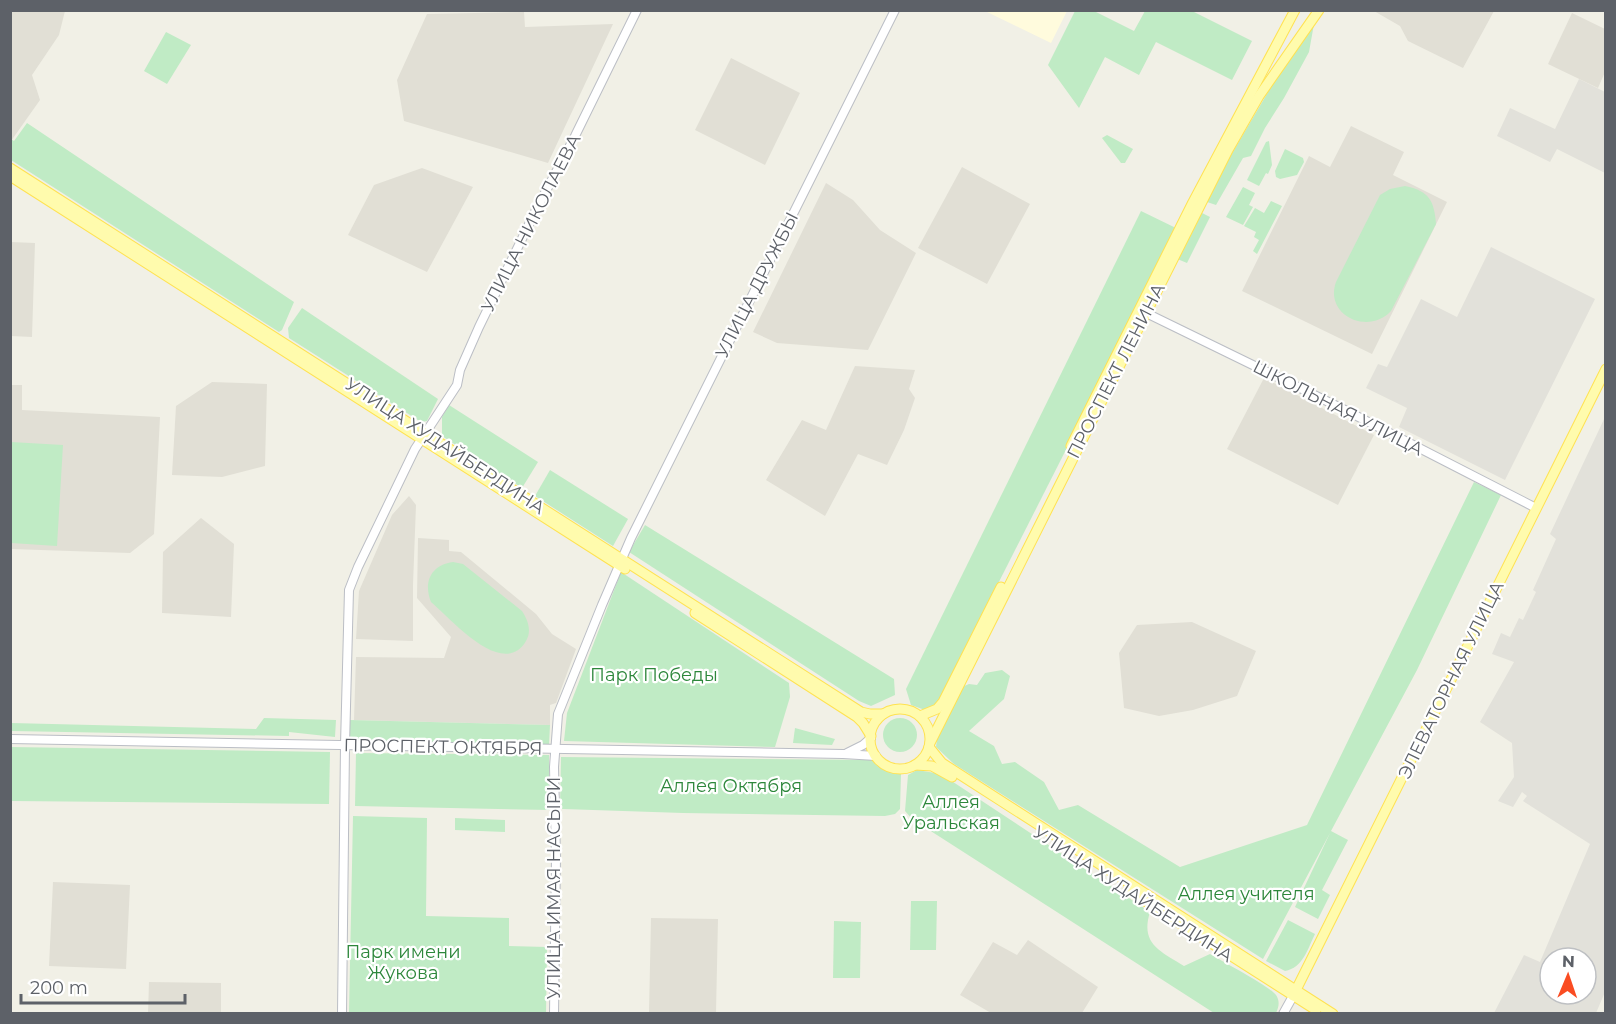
<svg xmlns="http://www.w3.org/2000/svg" width="1616" height="1024" font-family="Montserrat,sans-serif">
<style>
.commercial{fill:#fffbdd}
.industrial{fill:#e2e1da;fill-rule:evenodd}
.education{fill:#e1dfd5}
.green{fill:#c0ebc5}
.lines{fill:none;stroke-linecap:round;stroke-linejoin:round}
.secondary-casing{stroke:#bbbec5;stroke-width:10}
.primary-casing{stroke:#ffe251;stroke-width:11}
.secondary{stroke:#fff;stroke-width:8}
.primary{stroke:#fffbad;stroke-width:9}
.labels{text-anchor:middle;dominant-baseline:central;stroke-width:4.5;stroke-linejoin:round;paint-order:stroke}
.street-label{font-size:18px;fill:#5d6168;stroke:#fff}
.park-label{font-size:18px;fill:#2d873b;stroke:#fff}
</style>
<rect width="100%" height="100%" fill="#f1f0e6"/>
<path class="commercial" d="M985,11L1067,10V11L1051,43Z"/>
<g class="industrial">
<path d="M1579,79L1605,92V173L1557,149L1550,162L1497,136L1510,108L1555,129Z"/>
<path d="M1491,247L1595,299L1505,480L1399,427L1407,408L1366,388L1378,364L1387,367L1421,299L1457,317Z"/>
<path d="M1605,417V992L1596,1013H1494L1524,955L1540,962L1590,844L1523,801L1527,796L1522,792L1513,807L1498,801L1514,777L1512,743L1480,722L1514,662L1492,654L1501,633L1510,637L1519,618L1523,620L1536,592L1533,590L1556,539L1550,534ZM1550,958H1586V994H1550Z"/>
</g>
<g class="education">
<path d="M10,11H65L59,35L32,75L40,100L11,141Z"/>
<path d="M1374,11L1494,10V11L1463,68L1408,41L1400,26Z"/>
<path d="M524,12L525,27L613,24L548,163L404,121L397,80L427,14Z"/>
<path d="M1572,13L1605,29V72L1598,88L1548,64Z"/>
<path d="M731,58L800,93L765,165L695,130Z"/>
<path d="M1351,126L1404,152L1393,175L1447,202L1372,354L1242,291L1309,156L1330,167Z"/>
<path d="M962,167L1030,204L987,284L918,248Z"/>
<path d="M422,168L473,187L427,272L348,235L374,185Z"/>
<path d="M826,183L853,200L880,230L916,253L868,350L777,343L753,332Z"/>
<path d="M11,242L35,243L32,337L11,336Z"/>
<path d="M855,366L915,370L909,389L915,398L904,430L887,465L858,454L825,516L766,480L802,420L826,430Z"/>
<path d="M1264,378L1374,435L1338,505L1227,449Z"/>
<path d="M212,382L267,384L265,466L222,477L172,475L176,406Z"/>
<path d="M11,385H22V410L160,417L154,534L130,553L11,549Z"/>
<path d="M409,496L416,505L413,585V641L356,639L359,591L392,515Z"/>
<path d="M201,518L234,544L231,617L162,613L163,552Z"/>
<path d="M418,538L449,540V551L461,552L536,614L552,634L576,649L556,703L550,705V725L354,720L356,657L444,658L451,637L417,598Z"/>
<path d="M1192,622L1256,651L1237,696L1193,710L1159,716L1124,708L1119,653L1137,625Z"/>
<path d="M53,882L130,885L126,969L49,966Z"/>
<path d="M651,918L718,919L716,1013L649,1012Z"/>
<path d="M1028,940L1098,987L1082,1013H991L960,995L993,942L1017,955Z"/>
<path d="M149,982L221,983V1013H148Z"/>
</g>
<g class="green">
<path d="M1075,11H1094L1134,31L1145,11H1192L1252,41L1232,80L1156,42L1139,75L1105,57L1079,108L1048,65Z"/>
<path d="M1314,24L1309,52L1284,98L1265,128L1251,156L1243,158L1216,205L1204,201L1281,70Z"/>
<path d="M166,32L191,45L167,84L144,71Z"/>
<path d="M27,123L294,302L282,330L279,332L11,160V139L14,141Z"/>
<path d="M1107,135L1133,149L1125,163H1121L1102,138Z"/>
<path d="M1269,141L1272,165L1268,174L1266,173L1259,186L1247,180L1266,142Z"/>
<path d="M1285,149L1303,158L1304,162L1297,175L1280,179L1276,177L1275,171Z"/>
<path d="M1405,186C1429,191 1434,200 1436,224L1391,311C1368,336 1324,315 1336,282L1380,195L1390,189Z"/>
<path d="M1243,187L1255,193L1249,205L1253,207L1243,225L1226,217Z"/>
<path d="M1271,201L1282,206L1257,254L1253,251L1259,240L1254,237L1256,232L1244,226L1255,208L1264,213Z"/>
<path d="M1141,211L1178,229L938,702L928,711L911,705L906,689Z"/>
<path d="M1198,211L1210,217L1187,263L1175,258Z"/>
<path d="M302,308L438,399L427,421L421,422L289,338L288,328Z"/>
<path d="M449,405L538,462L522,488L442,436V417Z"/>
<path d="M11,442L63,445L57,546L11,543Z"/>
<path d="M550,470L628,519L613,546L535,496Z"/>
<path d="M1474,482L1501,495L1417,670L1331,831L1348,840L1322,890L1330,895L1318,919L1295,907L1330,833L1263,959L954,764L936,747L937,739L962,687L969,684L977,685L985,673L1002,670L1010,676L1004,699L969,731L994,746L1002,764L1015,762L1044,782L1059,810L1078,805L1180,867L1307,825Z"/>
<path d="M645,525L894,679L895,695L871,706L859,701L629,552Z"/>
<path d="M453,562L463,564L522,611C528,620 532,631 526,641C503,680 451,619 431,602C423,582 431,565 453,562Z"/>
<path d="M621,572L789,683L790,697L775,747L564,741L567,713Z"/>
<circle cx="900" cy="735" r="17"/>
<path d="M264,718L336,720L335,737L289,732V736L11,731V723L256,729Z"/>
<path d="M350,720L550,725L549,746L350,742Z"/>
<path d="M795,728L835,739L832,745L793,743Z"/>
<path d="M11,747L330,752L329,804L11,801Z"/>
<path d="M356,753L549,755V810L355,806Z"/>
<path d="M561,757L871,760L888,770L901,774L900,809L895,814L885,816L683,813L563,809L560,808Z"/>
<path d="M917,770L941,774L1150,912C1140,944 1160,951 1184,966L1210,954C1223,962 1268,985 1276,995C1280,1001 1279,1007 1276,1013H1214L912,819L905,811L908,775Z"/>
<path d="M353,816L427,818L426,916L509,918V946L547,947L546,1013H349Z"/>
<path d="M455,818L505,820V832L455,830Z"/>
<path d="M911,901H937L936,950H910Z"/>
<path d="M1288,920L1315,934C1308,948 1303,968 1285,971L1266,961Z"/>
<path d="M834,921L861,922L860,978H833Z"/>
</g>
<g class="lines">
<defs>
<g id="secondary">
<path d="M1140,310L1345,410L1536,508"/>
<path d="M10,739L843,754L876,756"/>
<path d="M847,753L863,745L871,738"/>
<path d="M342,1014L345,745L349,590L358,567L415,449L457,385L460,370L479,327L537,208L575,136L637,10"/>
<path d="M554,1014L556,857L554,767L558,714L602,605L631,538L895,10"/>
<path d="M1283,1014L1293,996"/>
</g>
<g id="primary">
<path d="M10,168L861,712L870,714H883"/>
<path d="M10,176L625,569"/>
<path d="M1071,446L1193,202L1295,10"/>
<path d="M695,613L857,717L863,723L871,736"/>
<circle cx="900" cy="739" r="30"/>
<path d="M920,716L937,709L943,702L1001,587"/>
<path d="M930,743L1228,150L1259,96L1319,10"/>
<path d="M929,747L942,763L1333,1014"/>
<path d="M915,765L932,766L952,777"/>
<path d="M1128,890L1316,1010"/>
<path d="M1293,996L1606,369"/>
</g>
</defs>
<use href="#secondary" class="secondary-casing"/>
<use href="#primary" class="primary-casing"/>
<use href="#secondary" class="secondary"/>
<use href="#primary" class="primary"/>
</g>
<g class="labels">
<g class="street-label">
<text transform="translate(531 223) rotate(-63)">УЛИЦА НИКОЛАЕВА</text>
<text transform="translate(757 285) rotate(-63)">УЛИЦА ДРУЖБЫ</text>
<text transform="translate(1116 371) rotate(-63)">ПРОСПЕКТ ЛЕНИНА</text>
<text transform="translate(1338 408) rotate(27)">ШКОЛЬНАЯ УЛИЦА</text>
<text transform="translate(445 446) rotate(33)">УЛИЦА ХУДАЙБЕРДИНА</text>
<text transform="translate(1451 680) rotate(-64)">ЭЛЕВАТОРНАЯ УЛИЦА</text>
<text transform="translate(443 747) rotate(1)">ПРОСПЕКТ ОКТЯБРЯ</text>
<text transform="translate(554 888) rotate(-90)">УЛИЦА ИМАЯ НАСЫРИ</text>
<text transform="translate(1133 894) rotate(33)">УЛИЦА ХУДАЙБЕРДИНА</text>
</g>
<g class="park-label">
<text x="654" y="675">Парк Победы</text>
<text x="731" y="786">Аллея Октября</text>
<text x="951" y="802">Аллея<tspan x="951" dy="21">Уральская</tspan></text>
<text x="1246" y="894">Аллея учителя</text>
<text x="403" y="952">Парк имени<tspan x="403" dy="21">Жукова</tspan></text>
</g>
</g>
<rect width="1616" height="1024" fill="none" stroke="#5d6168" stroke-width="24"/>
<g transform="translate(1568 976) rotate(2)"><circle r="28" fill="#ffffff" stroke="#bec0c3" stroke-width="1.5"/>
<path d="M0-4.5L10 22L0 15L-10 22Z" fill="#fa4c22"/>
<text y="-9" font-size="16" font-weight="bold" text-anchor="middle" fill="#5d6168">N</text>
</g>
<path d="M21 994v9h164v-9" fill="none" stroke="#5d6168" stroke-width="3"/>
<text x="30" y="994" font-size="18" fill="#5d6168" stroke="#ffffff" stroke-width="4.5" paint-order="stroke">200 m</text>
</svg>
